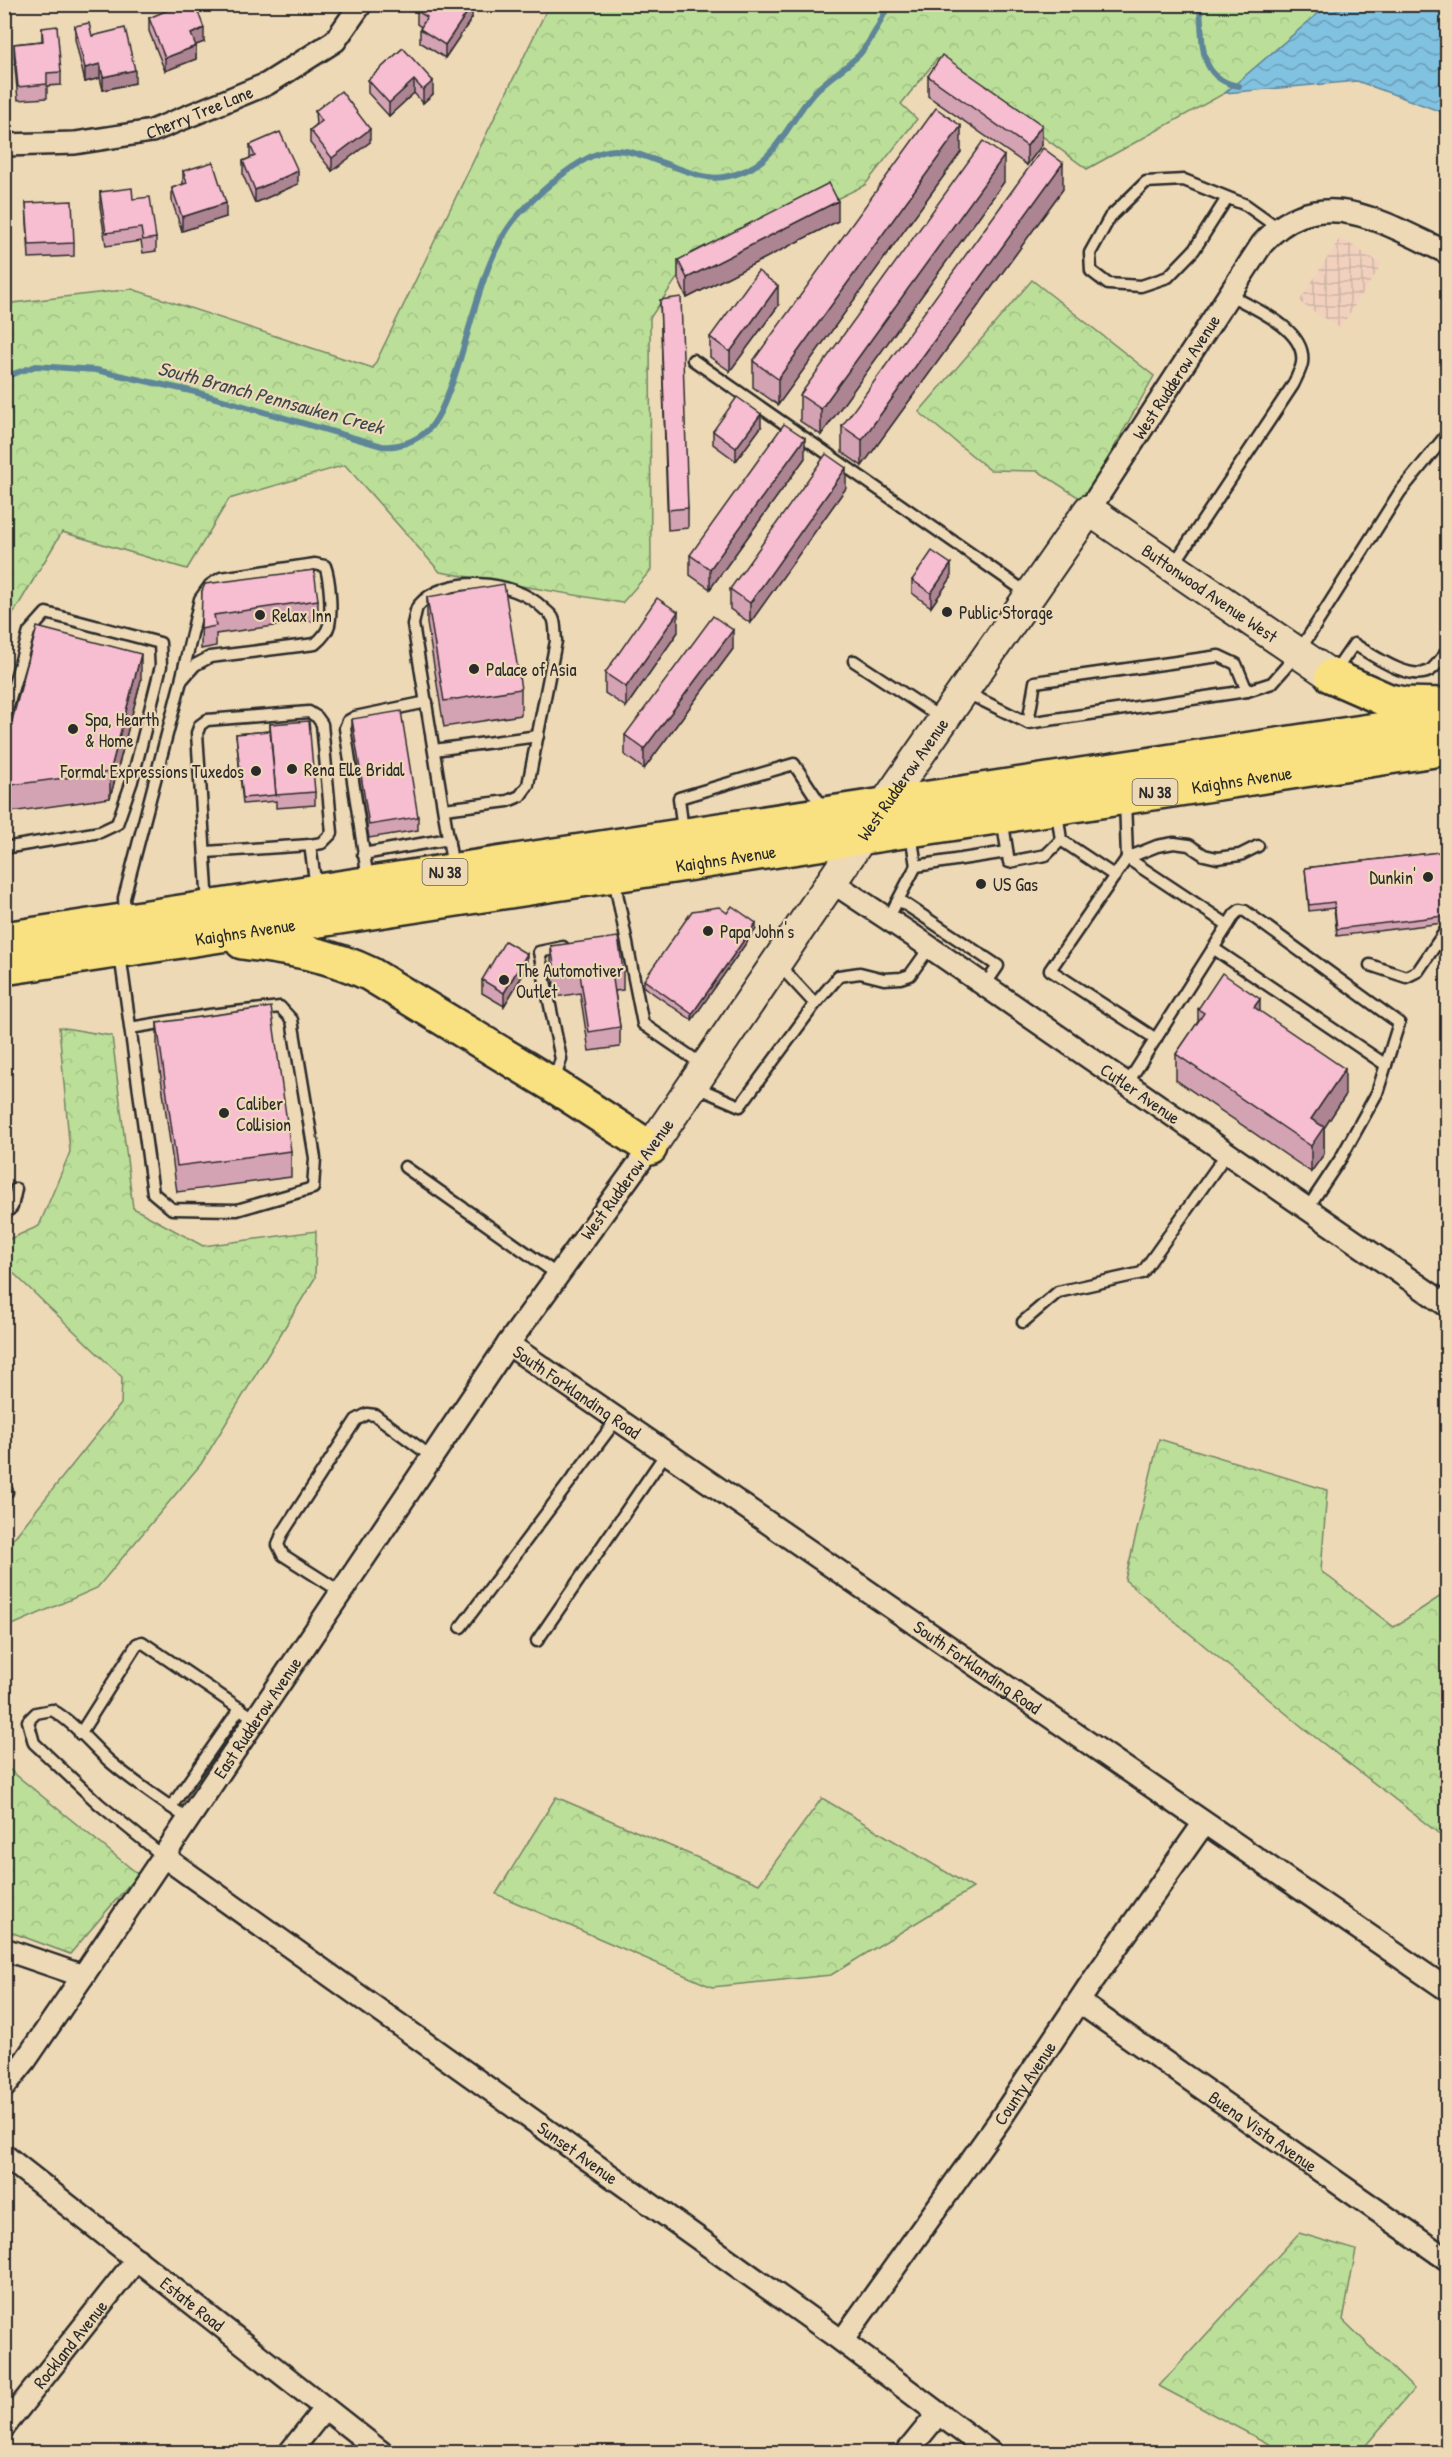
<svg xmlns="http://www.w3.org/2000/svg" width="1452" height="2457" font-family="'Patrick Hand',sans-serif">
<style>
.industrial{fill:url(#industrial-grid)}
.forest{fill:url(#forest-crowns);stroke:#738562;stroke-width:1.5}
.water{fill:url(#water-waves);stroke:#5f8698;stroke-width:1.5}
.lines{fill:none;stroke-linecap:round;stroke-linejoin:round}
.stream{stroke:#5f8698;stroke-width:6}
.lane-casing{stroke:#2b2b2b;stroke-width:15}
.street-casing{stroke:#2b2b2b;stroke-width:26}
.secondary-casing{stroke:#2b2b2b;stroke-width:34}
.highway-casing{stroke:#2b2b2b;stroke-width:38}
.lane{stroke:#eed9b7;stroke-width:10}
.street{stroke:#eed9b7;stroke-width:21}
.secondary{stroke:#eed9b7;stroke-width:30}
.highway{stroke:#f9e181;stroke-width:33}
.wall{fill:#d4a3b3;stroke:#2b2b2b;stroke-width:1.5}
.shaded-wall{fill:#ad8492;stroke:#2b2b2b;stroke-width:1.5}
.building{fill:#f7bdd0;stroke:#2b2b2b;stroke-width:1.5}
.poi-dot{fill:#2b2b2b;stroke:#eed9b7;stroke-width:2}
.labels{text-anchor:middle;dominant-baseline:central;stroke-width:4.5;stroke-linejoin:round;paint-order:stroke}
.shield{fill:#eed9b7;stroke:#665f55;stroke-width:1.5}
.shield-label{font-size:16px;font-weight:bold;fill:#2b2b2b}
.street-label{font-size:18px;fill:#2b2b2b;stroke:#eed9b7}
.poi-label{font-size:18px;fill:#2b2b2b;stroke:#eed9b7;text-anchor:start}
.water-label{font-size:20px;font-style:italic;fill:#3c494f;stroke:#eed9b7}
</style>
<defs>
<pattern id="industrial-grid" width="8" height="8" patternUnits="userSpaceOnUse" patternTransform="scale(1.5)"><rect width="8" height="8" fill="#f1d1be"/><path d="M0 4h8M4 0v8" fill="none" stroke="#cfb4a3"/></pattern>
<pattern id="forest-crowns" width="20" height="18" patternUnits="userSpaceOnUse" patternTransform="scale(1.5)"><rect width="20" height="18" fill="#bbdf99"/><path d="M2 6a3 3 0 1 1 6 0M12 15a3 3 0 1 1 6 0" fill="none" stroke="#a1c084"/></pattern>
<pattern id="water-waves" width="16" height="10" patternUnits="userSpaceOnUse" patternTransform="scale(1.5)"><rect width="16" height="10" fill="#81c2e1"/><path d="M0 5q4-4 8 0t8 0" fill="none" stroke="#6a9eb7"/></pattern>
</defs>
<rect width="100%" height="100%" fill="#eed9b7"/>
<filter id="ink" filterUnits="userSpaceOnUse"><feTurbulence type="fractalNoise" baseFrequency=".0167" numOctaves="2"/><feDisplacementMap in="SourceGraphic" scale="12" xChannelSelector="R" yChannelSelector="G"/><feConvolveMatrix kernelMatrix="1 2 1 2 8 2 1 2 1" color-interpolation-filters="sRGB"/></filter>
<g filter="url(#ink)">
<path class="industrial" d="M1340,238L1382,264L1340,328L1299,302Z"/>
<g class="forest">
<path d="M549,5H1328L1225,93L1087,169L937,59L901,104L917,119L865,185L677,278L650,318L651,570L622,603L440,572L345,465L229,499L187,569L62,532L13,614L5,615L4,304L132,289L373,368Z"/>
<path d="M1032,280L1154,376L1084,501L1038,471L990,470L919,412Z"/>
<path d="M59,1027L112,1036L133,1208L203,1246L316,1231L315,1278L201,1464L97,1588L10,1626L5,1652V1549L121,1404L122,1377L5,1265V1241L39,1226L70,1152Z"/>
<path d="M1159,1439L1327,1490L1321,1571L1394,1627L1447,1592V1840L1306,1730L1125,1580Z"/>
<path d="M5,1766L138,1874L70,1954L5,1930Z"/>
<path d="M556,1797L759,1884L822,1798L973,1888L831,1975L712,1987L496,1894Z"/>
<path d="M1299,2233L1356,2250L1343,2320L1414,2389L1360,2452H1284L1159,2386Z"/>
</g>
<path class="water" d="M1395,5L1447,10V114L1357,81L1225,93L1328,5Z"/>
<g class="lines">
<g class="stream">
<path d="M1199,4C1205,38 1194,78 1239,86"/>
<path d="M4,377L36,366L96,370L195,392L382,446C398,448 416,441 428,430C439,419 445,401 451,386C471,334 482,251 522,211C543,189 584,151 615,150C634,150 654,161 672,166C689,172 706,180 724,177C777,168 784,126 814,93C827,78 845,69 859,55C872,40 880,22 889,4"/>
</g>
<defs>
<g id="lane">
<path d="M1227,198L1194,250L1168,277L1141,286L1108,284L1091,271L1090,253L1110,217L1146,182L1184,180L1246,205L1278,228"/>
<path d="M693,360L1030,595"/>
<path d="M1174,564L1293,385C1296,378 1301,370 1302,363C1307,329 1253,308 1230,295"/>
<path d="M854,661L941,718"/>
<path d="M1334,673L1354,644C1371,654 1413,685 1432,669C1438,664 1443,656 1448,650"/>
<path d="M965,692L1028,723L1247,691L1272,683L1298,653L1400,492L1448,433"/>
<path d="M4,719L29,632L46,613L160,643L161,666L132,781L117,824L100,832L4,848"/>
<path d="M1028,723L1035,682L1219,656L1236,664L1247,691"/>
<path d="M434,750L538,736"/>
<path d="M1125,799L1127,858L1228,925"/>
<path d="M444,809L508,801L520,796L528,785L556,641C555,634 556,624 553,618C551,614 546,611 543,608C515,580 446,573 418,606C415,610 415,618 413,624L453,868"/>
<path d="M1057,812L1061,840L1115,876"/>
<path d="M1002,818L1009,862L1046,855L1061,840"/>
<path d="M683,832L679,798L794,764L823,808"/>
<path d="M206,852L310,845"/>
<path d="M363,854L449,839"/>
<path d="M916,866L1007,852"/>
<path d="M614,878L643,1024L703,1065"/>
<path d="M368,880L345,728L348,721L355,717L427,702"/>
<path d="M899,900L998,966L985,985"/>
<path d="M208,905L197,733L200,725L207,720L309,712L317,717L322,724L332,833L322,843L310,845L316,887"/>
<path d="M125,917L124,898L181,681L200,599L210,585L221,578L315,564L325,566C330,579 332,610 329,625C327,633 321,639 315,644L210,657L195,665L181,681"/>
<path d="M888,919L916,866L911,834"/>
<path d="M1213,948L1386,1065"/>
<path d="M120,954L153,1193L172,1209L237,1210L313,1188L315,1158L292,1020L280,1007L209,1015L130,1028"/>
<path d="M1370,965L1406,977L1418,971L1448,927"/>
<path d="M815,1004L839,976L860,973L884,979L901,978L910,975L930,947"/>
<path d="M1156,1039L1050,970L1127,858L1157,846L1174,843L1189,845L1204,855L1217,858L1240,855L1258,846"/>
<path d="M554,1082L561,1059L539,952L563,947"/>
<path d="M1127,1084L1235,914L1240,910L1245,911L1399,1023L1377,1093L1341,1158L1307,1209"/>
<path d="M696,1087L740,1106L815,1004L779,965"/>
<path d="M405,1167L558,1275"/>
<path d="M4,1215L12,1207L16,1189"/>
<path d="M1023,1322L1058,1292L1142,1273L1227,1153"/>
<path d="M4,1485L7,1492L4,1495"/>
<path d="M341,1592L283,1555L278,1545L282,1534L356,1420L367,1414L375,1415L432,1457"/>
<path d="M461,1627L617,1419"/>
<path d="M537,1641L666,1453"/>
<path d="M80,1734L137,1644L142,1642L255,1719"/>
<path d="M171,1807L240,1708"/>
<path d="M163,1856L99,1804L34,1743L28,1721L36,1713L52,1710C72,1721 91,1744 108,1760C133,1782 161,1800 188,1819"/>
</g>
<g id="street">
<path id="s1" d="M4,145L75,143L152,131L267,84L335,41L361,4"/>
<path id="s2" d="M1089,510L1262,244C1319,179 1385,224 1448,253"/>
<path id="s3" d="M832,882L912,935L1448,1306"/>
<path id="s4" d="M508,1344L1448,1990"/>
<path id="s5" d="M163,1856L842,2341L990,2452"/>
<path d="M4,1949L83,1976"/>
<path id="s6" d="M1079,2002L1448,2260"/>
<path id="s7" d="M4,2087L25,2061L83,1976L508,1344L650,1148"/>
<path id="s8" d="M4,2155L381,2452"/>
<path id="s9" d="M842,2341L999,2121L1089,1986L1204,1823"/>
<path id="s10" d="M4,2427L137,2259"/>
<path d="M290,2452L325,2408"/>
<path d="M907,2452L938,2414"/>
</g>
<g id="secondary">
<path id="s11" d="M650,1148L862,837L1089,510L1332,676"/>
</g>
<g id="highway">
<path d="M1332,676L1389,701L1404,704L1443,705"/>
<path d="M4,939L1448,719"/>
<path d="M242,942C287,948 329,954 370,974L553,1085L650,1148"/>
<path id="s12" d="M4,968L1448,748"/>
</g>
</defs>
<use href="#lane" class="lane-casing"/>
<use href="#street" class="street-casing"/>
<use href="#secondary" class="secondary-casing"/>
<use href="#highway" class="highway-casing"/>
<use href="#lane" class="lane"/>
<use href="#street" class="street"/>
<use href="#secondary" class="secondary"/>
<use href="#highway" class="highway"/>
</g>
<g class="wall">
<path d="M244,4H285V5L244,8Z"/>
<path d="M417,11L472,18L445,58L420,42V29L421,27L417,24Z"/>
<path d="M149,18L204,42L196,45V59L165,71L149,31Z"/>
<path d="M75,26L92,36L135,83L103,90L100,78L85,82L75,39Z"/>
<path d="M42,28L61,72V85L47,86V98L18,100L14,57V44L42,41Z"/>
<path d="M403,48L433,94L423,103L414,93L389,116L368,93V80Z"/>
<path d="M928,76L1042,145L1027,165L928,96Z"/>
<path d="M315,111L370,142L332,171L310,143V130L316,125Z"/>
<path d="M250,145L298,184L255,203L243,175V161L250,158Z"/>
<path d="M961,152L778,405L753,387V361Z"/>
<path d="M183,171L226,217L182,231L172,201V188L183,184Z"/>
<path d="M1004,182L821,435L800,421V395Z"/>
<path d="M1063,189L862,466L842,452V426Z"/>
<path d="M100,192L133,199L156,238V251L143,253L141,241L106,246L100,206Z"/>
<path d="M26,203L74,243V256L29,258Z"/>
<path d="M838,221L687,298L678,279V260Z"/>
<path d="M660,300L688,508V528L668,530Z"/>
<path d="M778,306L730,371L710,357V337Z"/>
<path d="M761,427L736,461L713,444V431Z"/>
<path d="M805,458L710,589L690,575V555Z"/>
<path d="M846,488L750,623L730,609V589Z"/>
<path d="M951,578L931,607L912,593V580Z"/>
<path d="M202,591L318,600V620L216,634V646L201,649Z"/>
<path d="M427,597L521,689V715L444,727L427,623Z"/>
<path d="M678,632L626,707L605,693V673Z"/>
<path d="M733,649L644,769L625,755V735Z"/>
<path d="M141,680L110,798L4,813V751Z"/>
<path d="M352,719L418,817V830L369,838L352,732Z"/>
<path d="M270,724L315,792V805L276,808V801L243,804L236,734L270,731Z"/>
<path d="M1448,851V916L1443,923L1337,936L1334,908L1309,911L1305,868Z"/>
<path d="M727,913L756,929L692,1020L644,987V980Z"/>
<path d="M551,946L623,970V990L615,991L620,1027V1047L589,1051L580,993L556,997L551,966Z"/>
<path d="M527,968L504,1006L482,993V980Z"/>
<path d="M1198,1009L1260,1012L1345,1096L1324,1128V1154L1311,1172L1176,1080V1054L1198,1022Z"/>
<path d="M157,1023L291,1151V1177L177,1192L157,1049Z"/>
</g>
<g class="shaded-wall">
<path d="M472,5V18L445,58V45Z"/>
<path d="M204,28V42L191,47V34Z"/>
<path d="M196,46V59L165,71V58Z"/>
<path d="M100,64V78L85,82V68Z"/>
<path d="M135,70V83L103,90V77Z"/>
<path d="M414,80V93L389,116V103Z"/>
<path d="M433,81V94L423,103V90Z"/>
<path d="M1042,125V145L1027,165V146Z"/>
<path d="M961,126V152L778,405V379Z"/>
<path d="M370,129V142L332,171V158Z"/>
<path d="M1004,156V182L821,435V409Z"/>
<path d="M1063,163V189L862,466V440Z"/>
<path d="M298,171V184L255,203V190Z"/>
<path d="M838,201V221L687,298V278Z"/>
<path d="M226,203V217L182,231V217Z"/>
<path d="M778,286V306L730,371V352Z"/>
<path d="M761,414V427L736,461V448Z"/>
<path d="M805,438V458L710,589V569Z"/>
<path d="M846,468V488L750,623V603Z"/>
<path d="M951,564V578L931,607V593Z"/>
<path d="M678,612V632L626,707V687Z"/>
<path d="M733,630V649L644,769V749Z"/>
<path d="M141,654V680L110,798V772Z"/>
<path d="M1448,910V916L1443,923V916Z"/>
<path d="M756,923V929L692,1020V1014Z"/>
<path d="M527,954V968L504,1006V993Z"/>
<path d="M1260,999V1025L1254,1007Z"/>
<path d="M1345,1069V1096L1324,1128V1154L1311,1172V1119Z"/>
</g>
<g class="building">
<path d="M182,4H195L204,28L191,34L196,46L165,58L149,18Z"/>
<path d="M421,4H472V5L445,45L420,29L427,17L417,11Z"/>
<path d="M89,23L92,36L125,28L135,70L103,77L100,64L85,68L75,26Z"/>
<path d="M57,26L61,72L47,73V84L18,87L14,44L43,41L42,28Z"/>
<path d="M403,48L433,81L423,90L414,80L389,103L368,80Z"/>
<path d="M942,55L1042,125L1027,146L928,76Z"/>
<path d="M341,91L370,129L332,158L310,130L322,121L315,111Z"/>
<path d="M936,108L961,126L778,379L753,361Z"/>
<path d="M280,132L298,171L255,190L243,161L255,156L250,145Z"/>
<path d="M983,141L1004,156L821,409L800,395Z"/>
<path d="M1043,148L1063,163L862,440L842,426Z"/>
<path d="M213,162L226,203L182,217L172,188L187,183L183,171Z"/>
<path d="M829,183L838,201L687,278L678,260Z"/>
<path d="M132,188L133,199L150,197L156,238L143,240L141,228L106,233L100,192Z"/>
<path d="M72,201L74,243L29,245L26,203Z"/>
<path d="M758,271L778,286L730,352L710,337Z"/>
<path d="M681,297L688,508L668,510L660,300Z"/>
<path d="M737,397L761,414L736,448L713,431Z"/>
<path d="M784,424L805,438L710,569L690,555Z"/>
<path d="M826,454L846,468L750,603L730,589Z"/>
<path d="M932,551L951,564L931,593L912,580Z"/>
<path d="M314,570L318,600L214,615L216,626L201,629L202,591L205,584Z"/>
<path d="M504,584L521,689L444,701L427,597Z"/>
<path d="M657,598L678,612L626,687L605,673Z"/>
<path d="M713,616L733,630L644,749L625,735Z"/>
<path d="M37,627L141,654L110,772L4,786V751Z"/>
<path d="M401,711L418,817L369,825L352,719Z"/>
<path d="M309,721L315,792L276,795L270,724Z"/>
<path d="M270,731L276,795L243,798L236,734Z"/>
<path d="M1448,851V910L1443,916L1337,929L1334,902L1309,905L1305,868Z"/>
<path d="M732,906L756,923L692,1014L644,980L692,911L719,907L727,913Z"/>
<path d="M618,937L623,970L612,972L620,1027L589,1032L580,974L556,977L551,946Z"/>
<path d="M505,941L527,954L504,993L482,980Z"/>
<path d="M1222,973L1260,999L1254,1007L1345,1069L1311,1119L1324,1127L1311,1146L1176,1054L1204,1013L1198,1009Z"/>
<path d="M271,1007L291,1151L177,1166L157,1023Z"/>
</g>
</g>
<g class="poi-dot">
<circle cx="947" cy="612" r="6"/>
<circle cx="260" cy="615" r="6"/>
<circle cx="474" cy="669" r="6"/>
<circle cx="73" cy="729" r="6"/>
<circle cx="292" cy="769" r="6"/>
<circle cx="256" cy="771" r="6"/>
<circle cx="1428" cy="877" r="6"/>
<circle cx="981" cy="884" r="6"/>
<circle cx="708" cy="931" r="6"/>
<circle cx="504" cy="980" r="6"/>
<circle cx="224" cy="1113" r="6"/>
</g>
<g class="labels">
<g class="shield">
<rect x="1132.5" y="779" width="45" height="26" rx="4.5"/>
<rect x="422.5" y="859" width="45" height="26" rx="4.5"/>
</g>
<g class="shield-label">
<text x="1155" y="792">NJ 38</text>
<text x="445" y="872">NJ 38</text>
</g>
<g class="street-label">
<text stroke="none"><textPath href="#s1" startOffset="200">Cherry Tree Lane</textPath></text>
<text stroke="none"><textPath href="#s2" startOffset="159">West Rudderow Avenue</textPath></text>
<text stroke="none"><textPath href="#s11" startOffset="921">Buttonwood Avenue West</textPath></text>
<text stroke="none"><textPath href="#s11" startOffset="447">West Rudderow Avenue</textPath></text>
<text stroke="none"><textPath href="#s12" startOffset="1252">Kaighns Avenue</textPath></text>
<text stroke="none"><textPath href="#s12" startOffset="730">Kaighns Avenue</textPath></text>
<text stroke="none"><textPath href="#s12" startOffset="244">Kaighns Avenue</textPath></text>
<text stroke="none"><textPath href="#s3" startOffset="374">Cutler Avenue</textPath></text>
<text transform="translate(627 1179) rotate(-54)">West Rudderow Avenue</text>
<text stroke="none"><textPath href="#s4" startOffset="84">South Forklanding Road</textPath></text>
<text stroke="none"><textPath href="#s4" startOffset="570">South Forklanding Road</textPath></text>
<text stroke="none"><textPath href="#s7" startOffset="448">East Rudderow Avenue</textPath></text>
<text stroke="none"><textPath href="#s9" startOffset="316">County Avenue</textPath></text>
<text stroke="none"><textPath href="#s6" startOffset="225">Buena Vista Avenue</textPath></text>
<text stroke="none"><textPath href="#s5" startOffset="510">Sunset Avenue</textPath></text>
<text stroke="none"><textPath href="#s8" startOffset="240">Estate Road</textPath></text>
<text stroke="none"><textPath href="#s10" startOffset="106">Rockland Avenue</textPath></text>
</g>
<g class="poi-label">
<text x="959" y="612">Public Storage</text>
<text x="272" y="615">Relax Inn</text>
<text x="486" y="669">Palace of Asia</text>
<text x="85" y="719">Spa, Hearth<tspan x="85" dy="21">&amp; Home</tspan></text>
<text x="304" y="769">Rena Elle Bridal</text>
<text x="244" y="771" text-anchor="end">Formal Expressions Tuxedos</text>
<text x="1416" y="877" text-anchor="end">Dunkin'</text>
<text x="993" y="884">US Gas</text>
<text x="720" y="931">Papa John's</text>
<text x="516" y="970">The Automotiver<tspan x="516" dy="21">Outlet</tspan></text>
<text x="236" y="1103">Caliber<tspan x="236" dy="21">Collision</tspan></text>
</g>
<g class="water-label">
<text transform="translate(271 397) rotate(15)">South Branch Pennsauken Creek</text>
</g>
</g>
<rect width="1452" height="2457" fill="none" stroke="#eed9b7" stroke-width="24"/>
<rect x="12" y="12" width="1428" height="2433" fill="none" stroke="#2b2b2b" stroke-width="2" filter="url(#ink)"/>
</svg>
